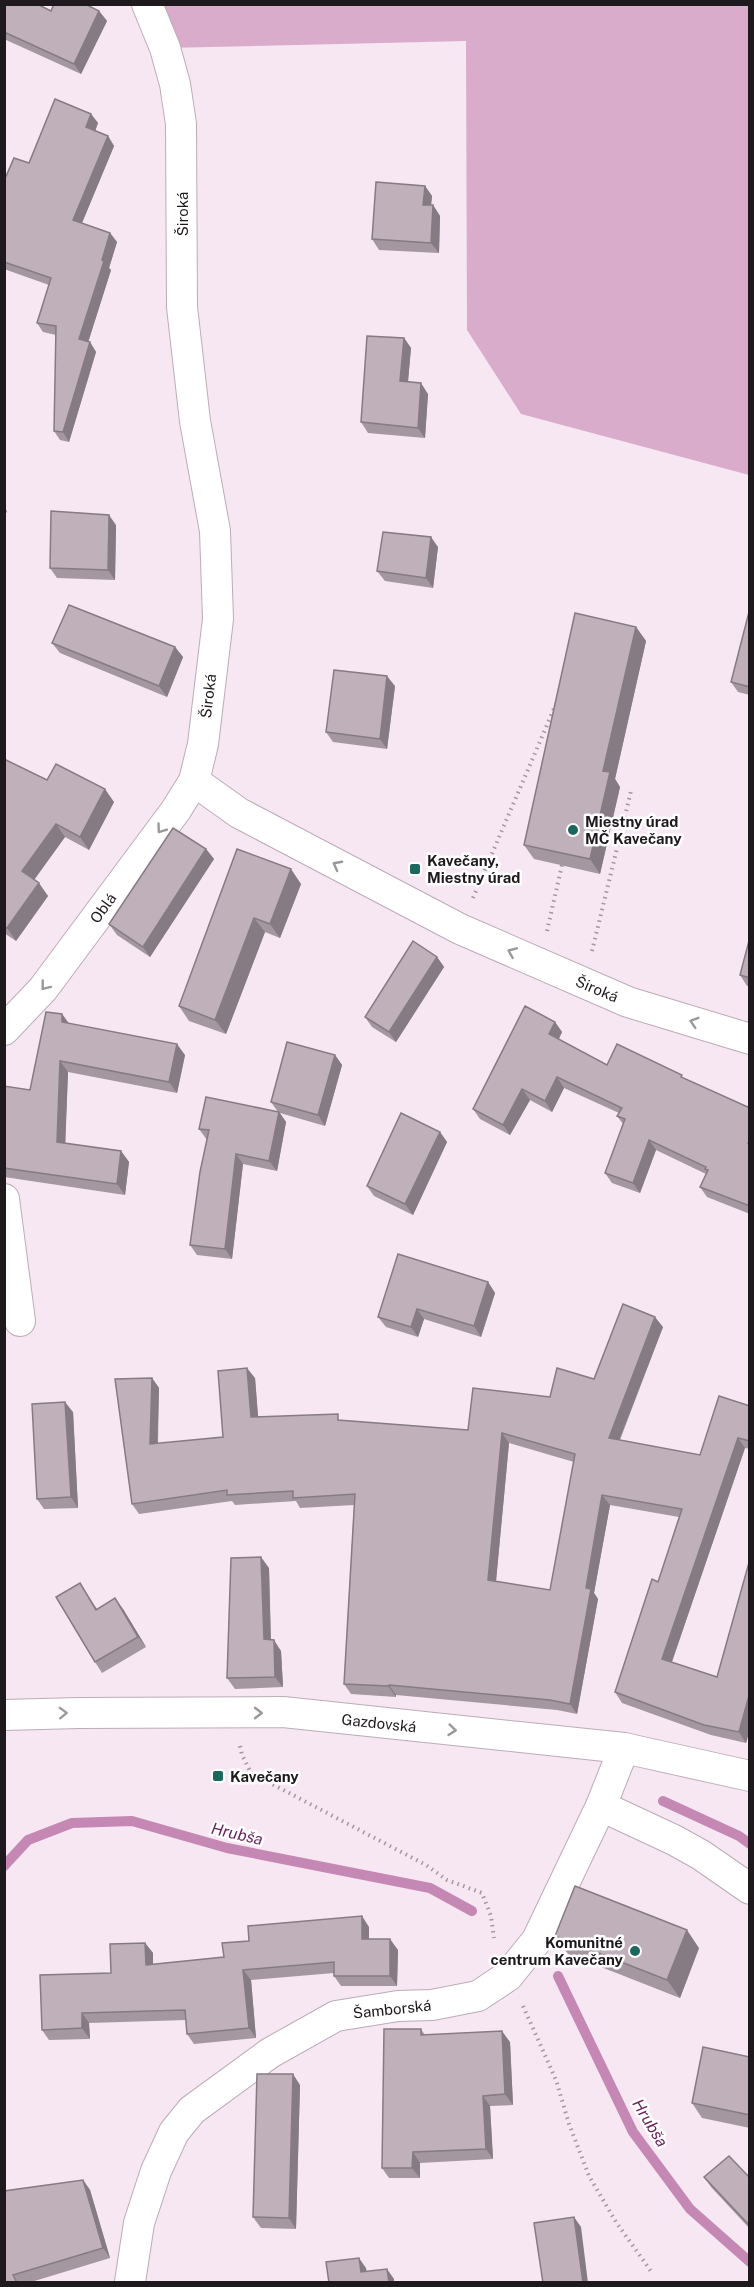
<svg xmlns="http://www.w3.org/2000/svg" width="754" height="2287" font-family="'Public Sans',sans-serif">
<style>
.green{fill:#d9accc}
.lines{fill:none;stroke-linecap:round;stroke-linejoin:round}
.stream{stroke:#c588b5;stroke-width:10}
.street-casing{stroke:#bbacb6;stroke-width:32}
.path{stroke:#a2979f;stroke-width:4;stroke-dasharray:1.5 4.5;stroke-linecap:butt}
.street{stroke:#fff;stroke-width:30}
.wall{fill:#a497a0;fill-rule:evenodd}
.shaded-wall{fill:#867b82}
.building{fill:#bfb0ba;stroke:#867b82;stroke-width:1.5;fill-rule:evenodd}
.oneway{stroke:#9a9899}
.poi-dot{fill:#1c6760;stroke:#fff;stroke-width:2}
.labels{text-anchor:middle;dominant-baseline:central;stroke-width:5;stroke-linejoin:round;paint-order:stroke}
.street-label{font-size:15px;fill:#1e191d;stroke:#fff}
.poi-label{font-size:15px;font-weight:bold;fill:#1e191d;stroke:#fff;text-anchor:start}
.water-label{font-size:16px;font-style:italic;fill:#6a225c;stroke:#fff}
</style>
<rect width="100%" height="100%" fill="#f7e7f2"/>
<path class="green" d="M147,5H749V475L521,414L467,330L466,41L165,48Z"/>
<g class="lines">
<g class="stream">
<path d="M663,1801L739,1836L750,1844"/>
<path d="M4,1866L28,1840L72,1823L132,1821L227,1848L430,1888L472,1911"/>
<path d="M558,1976L633,2132L690,2209L750,2262"/>
</g>
<defs>
<g id="street">
<path d="M194,781L239,813L460,929L628,1002L750,1039"/>
<path d="M4,1030L43,989L176,810L194,781L203,744L218,619L215,531L195,421L182,307L181,124L175,84L165,48L147,4"/>
<path d="M4,1199L20,1321"/>
<path d="M4,1715L79,1713L283,1712L624,1748L750,1776"/>
<path d="M601,1806L674,1840L701,1855L750,1889"/>
<path d="M130,2282L139,2223L156,2171L174,2132L192,2110L270,2053L336,2016L398,2006L432,2005L478,1996L508,1976L537,1940L601,1806L624,1748"/>
</g>
</defs>
<use href="#street" class="street-casing"/>
<g class="path">
<path d="M473,898L556,704"/>
<path d="M547,931L562,865"/>
<path d="M592,951L631,791"/>
<path d="M240,1746L242,1755L251,1773L426,1865L447,1880L482,1893L491,1916L494,1938"/>
<path d="M523,2006L556,2080L569,2124L589,2176L616,2222L653,2274"/>
</g>
<use href="#street" class="street"/>
</g>
<g class="wall">
<path d="M4,4L51,11H99L107,21L81,74L4,39Z"/>
<path d="M91,114L98,123L95,131L108,136L114,146L82,223L110,233L117,242L109,268L111,270L88,342H90L96,352L69,442L60,440L54,431L56,335L43,332L37,323L49,285L4,269V181L29,163Z"/>
<path d="M425,186L432,196L431,205H433L440,216L439,253L379,250L372,239Z"/>
<path d="M404,338L411,348L408,382L428,394L425,438L368,433L361,422Z"/>
<path d="M116,525L115,580L57,578L50,568Z"/>
<path d="M438,547L433,588L385,581L377,571Z"/>
<path d="M750,608V695L738,692L731,682Z"/>
<path d="M636,627L646,641L615,779L620,787L600,874L534,859L524,845Z"/>
<path d="M52,643L175,647L183,657L167,697L60,653Z"/>
<path d="M395,686L387,749L333,742L326,732Z"/>
<path d="M4,759L47,780L114,802L89,850L65,837L34,880L48,896L16,941L4,933Z"/>
<path d="M206,849L214,859L150,957L117,935L109,924Z"/>
<path d="M237,849L301,884L280,938L265,932L226,1034L189,1021L179,1006Z"/>
<path d="M750,937V986H747L740,975Z"/>
<path d="M437,957L444,967L396,1042L372,1027L365,1017Z"/>
<path d="M62,1014L69,1024L185,1055L177,1093L68,1072L65,1143L121,1151L129,1162L125,1195L4,1177V1086L30,1090Z"/>
<path d="M555,1022L562,1032L559,1039L607,1065L684,1078L750,1108V1214L707,1197L700,1187L706,1174L656,1150L640,1193L612,1183L605,1173L623,1124L617,1116L619,1113L564,1088L552,1112L530,1100L510,1135L480,1119L473,1109Z"/>
<path d="M335,1055L342,1065L325,1126L280,1113L286,1122L277,1171L243,1164L232,1259L197,1255L190,1245L207,1140L199,1129L278,1112L271,1102Z"/>
<path d="M440,1132L447,1142L413,1215L374,1196L367,1186Z"/>
<path d="M488,1282L495,1293L481,1337L424,1319L418,1337L386,1327L378,1317Z"/>
<path d="M663,1327L620,1440L700,1455L750,1406V1449L745,1448L672,1662L717,1677L750,1559V1729L746,1743L711,1735L622,1703L615,1692L658,1582L679,1517L610,1505L594,1593L598,1599L577,1714L557,1710L396,1695V1697L351,1694L344,1684L354,1505L300,1508L296,1501L235,1505L232,1501L139,1514L132,1504L152,1378L159,1388L158,1444L223,1437L255,1378L258,1417L343,1421L468,1430L594,1379ZM509,1443L574,1462L550,1590L496,1582Z"/>
<path d="M73,1412L78,1508L44,1509L37,1499Z"/>
<path d="M269,1568L271,1640L281,1651L283,1687L235,1689L227,1678Z"/>
<path d="M80,1583L97,1609H123L146,1647L102,1673L95,1662Z"/>
<path d="M369,1927V1939L398,1950L397,1986H341L334,1976V1973L251,1980L256,2038L194,2044L187,2034L186,2020L89,2023L90,2039L49,2040L42,2030L111,1973L145,1943L153,1953V1964L224,1957L249,1941Z"/>
<path d="M555,1936L699,1948L680,1998L568,1954Z"/>
<path d="M421,2029L425,2035L510,2042L513,2105L490,2106L493,2159L420,2163V2178H389L382,2168Z"/>
<path d="M750,2057V2128L702,2118L692,2103Z"/>
<path d="M300,2085L296,2229L261,2228L253,2217Z"/>
<path d="M704,2177L750,2178V2229L711,2187Z"/>
<path d="M83,2180L90,2190L110,2258L28,2283H4Z"/>
</g>
<g class="shaded-wall">
<path d="M99,11L107,21L81,74L74,64Z"/>
<path d="M91,114L98,123L93,137L86,127Z"/>
<path d="M108,136L114,146L79,230L73,220Z"/>
<path d="M425,186L432,196L430,215L423,205Z"/>
<path d="M433,205L440,216L439,253L431,243Z"/>
<path d="M110,233L117,242L109,268L111,270L86,349L79,339Z"/>
<path d="M404,338L411,348L407,392L400,381Z"/>
<path d="M90,342L96,352L69,442L63,432Z"/>
<path d="M421,383L428,394L425,438L418,428Z"/>
<path d="M4,508L7,511L4,518Z"/>
<path d="M109,515L116,525L115,580L108,570Z"/>
<path d="M431,537L438,547L433,588L426,578Z"/>
<path d="M636,627L646,641L615,779L620,787L600,874L590,859L603,771Z"/>
<path d="M175,647L183,657L167,697L159,686Z"/>
<path d="M387,676L395,686L387,749L380,739Z"/>
<path d="M105,789L114,802L89,850L80,837Z"/>
<path d="M56,824L65,837L31,884L22,871Z"/>
<path d="M206,849L214,859L150,957L143,947Z"/>
<path d="M291,869L301,884L280,938L270,924Z"/>
<path d="M39,883L48,896L16,941L7,928Z"/>
<path d="M254,918L265,932L226,1034L215,1020Z"/>
<path d="M437,957L444,967L396,1042L389,1032Z"/>
<path d="M62,1014L70,1025L62,1022Z"/>
<path d="M555,1022L562,1032L556,1044L549,1034Z"/>
<path d="M177,1044L185,1055L177,1093L169,1082Z"/>
<path d="M335,1055L342,1065L325,1126L318,1115Z"/>
<path d="M60,1061L68,1072L65,1152L57,1142Z"/>
<path d="M557,1077L564,1088L552,1112L545,1101Z"/>
<path d="M522,1089L530,1100L510,1135L503,1125Z"/>
<path d="M279,1112L286,1122L277,1171L269,1161Z"/>
<path d="M440,1132L447,1142L413,1215L405,1204Z"/>
<path d="M649,1140L656,1150L640,1193L633,1183Z"/>
<path d="M121,1151L129,1162L125,1195L117,1184Z"/>
<path d="M236,1154L243,1164L232,1259L225,1249Z"/>
<path d="M488,1282L495,1293L481,1337L474,1326Z"/>
<path d="M417,1309L424,1319L418,1337L411,1327Z"/>
<path d="M655,1317L663,1327L616,1448L609,1438Z"/>
<path d="M247,1368L255,1378L259,1428L251,1417Z"/>
<path d="M152,1378L159,1388L157,1455L150,1444Z"/>
<path d="M65,1402L73,1412L78,1508L71,1497Z"/>
<path d="M502,1433L509,1443L495,1591L488,1580Z"/>
<path d="M738,1438L745,1448L669,1670L662,1659Z"/>
<path d="M602,1495L610,1505L594,1593L598,1599L577,1714L570,1704L586,1588Z"/>
<path d="M261,1557L269,1568L271,1650L264,1639Z"/>
<path d="M115,1598L123,1609L146,1647L138,1637Z"/>
<path d="M274,1640L281,1651L283,1687L275,1677Z"/>
<path d="M389,1685L396,1695V1697L388,1686Z"/>
<path d="M750,1692V1729L746,1743L739,1732Z"/>
<path d="M362,1916L369,1927V1949L362,1939Z"/>
<path d="M687,1930L699,1948L680,1998L667,1980Z"/>
<path d="M390,1939L398,1950L397,1986L390,1976Z"/>
<path d="M145,1943L153,1953V1975L146,1965Z"/>
<path d="M243,1970L251,1980L256,2038L249,2028Z"/>
<path d="M82,2013L89,2023L90,2039L82,2028Z"/>
<path d="M502,2031L510,2042L513,2105L505,2094Z"/>
<path d="M293,2074L300,2085L296,2229L289,2218Z"/>
<path d="M483,2096L490,2106L493,2159L486,2149Z"/>
<path d="M413,2152L420,2163V2178L412,2168Z"/>
<path d="M83,2180L90,2190L110,2258L103,2248Z"/>
<path d="M574,2217L581,2227L588,2283H583Z"/>
<path d="M359,2258L366,2268L369,2283L361,2272Z"/>
<path d="M387,2269L394,2279V2283H389Z"/>
</g>
<g class="building">
<path d="M4,4H37L51,11L54,4H85L99,11L74,64L4,32Z"/>
<path d="M55,99L91,114L86,127L108,136L73,220L110,233L102,260L104,261L79,339L90,342L63,432L54,431L56,326L37,323L51,278L4,262V181L14,158L29,163Z"/>
<path d="M376,182L425,186L423,205H433L431,243L372,239Z"/>
<path d="M367,336L404,338L400,381L421,383L418,428L361,422Z"/>
<path d="M51,511L109,515L108,570L50,568Z"/>
<path d="M383,532L431,537L426,578L377,571Z"/>
<path d="M69,605L175,647L159,686L52,643Z"/>
<path d="M750,608V687L731,682Z"/>
<path d="M575,613L636,627L603,771L610,772L590,859L524,845Z"/>
<path d="M334,670L387,676L380,739L326,732Z"/>
<path d="M4,759L47,780L56,764L105,789L80,837L56,824L22,871L39,883L7,928L4,927Z"/>
<path d="M173,828L206,849L143,947L109,924Z"/>
<path d="M237,849L291,869L270,924L254,918L215,1020L179,1006Z"/>
<path d="M750,937V978L740,975Z"/>
<path d="M413,941L437,957L389,1032L365,1017Z"/>
<path d="M525,1006L555,1022L549,1034L607,1065L617,1044L682,1075L681,1077L750,1108V1141L748,1143L750,1144V1206L700,1187L708,1170L705,1169L706,1167L649,1140L633,1183L605,1173L625,1119L617,1116L622,1108L557,1077L545,1101L522,1089L503,1125L473,1109Z"/>
<path d="M46,1012L62,1014V1022L177,1044L169,1082L60,1061L57,1142L121,1151L117,1184L4,1168V1086L30,1090Z"/>
<path d="M287,1042L335,1055L318,1115L271,1102Z"/>
<path d="M206,1097L279,1112L269,1161L236,1154L225,1249L190,1245L200,1172L209,1130L199,1129Z"/>
<path d="M401,1113L440,1132L405,1204L367,1186Z"/>
<path d="M398,1254L488,1282L474,1326L417,1309L411,1327L378,1317Z"/>
<path d="M623,1304L655,1317L609,1438L700,1455L719,1396L750,1406V1441L738,1438L662,1659L717,1677L750,1559V1692L739,1732L704,1725L615,1692L652,1579L658,1582L682,1509L602,1495L586,1588L591,1589L570,1704L550,1700L389,1685L388,1686L344,1684L355,1494L293,1498V1491L227,1495V1490L132,1504L115,1379L152,1378L150,1444L223,1437L218,1371L247,1368L251,1417L338,1414V1420L468,1430L473,1388L550,1397L557,1368L594,1379ZM502,1433L575,1454L550,1590L488,1580Z"/>
<path d="M65,1402L71,1497L37,1499L32,1404Z"/>
<path d="M261,1557L264,1639L274,1640L275,1677L227,1678L231,1558Z"/>
<path d="M80,1583L96,1610L115,1598L138,1637L95,1662L56,1597Z"/>
<path d="M575,1886L687,1930L667,1980L555,1936Z"/>
<path d="M362,1916V1939H390V1976H334V1962L243,1970L249,2028L187,2034L185,2010L82,2013V2028L42,2030L40,1975L111,1973L110,1944L145,1943L146,1965L224,1957L222,1943L249,1941L248,1926Z"/>
<path d="M384,2029H421V2035L502,2031L505,2094L483,2096L486,2149L413,2152L412,2168H382Z"/>
<path d="M703,2047L750,2057V2115L692,2103Z"/>
<path d="M257,2074H293L289,2218L253,2217Z"/>
<path d="M729,2156L750,2178V2226L704,2177Z"/>
<path d="M83,2180L103,2248L13,2275L17,2283H4V2191Z"/>
<path d="M574,2217L583,2283H543L534,2223Z"/>
<path d="M359,2258L361,2272L387,2269L389,2283H329L326,2262Z"/>
</g>
<defs><path id="oneway-chevron" d="M-2-3.5L2.5 0L-2 3.5" fill="none" stroke-width="1.6" stroke-linecap="round" stroke-linejoin="round" transform="scale(1.5)"/></defs>
<g class="oneway">
<use href="#oneway-chevron" transform="translate(161 829) rotate(126)"/>
<use href="#oneway-chevron" transform="translate(337 865) rotate(-152)"/>
<use href="#oneway-chevron" transform="translate(512 952) rotate(-157)"/>
<use href="#oneway-chevron" transform="translate(45 986) rotate(128)"/>
<use href="#oneway-chevron" transform="translate(694 1022) rotate(-163)"/>
<use href="#oneway-chevron" transform="translate(63 1713) rotate(-2)"/>
<use href="#oneway-chevron" transform="translate(258 1713)"/>
<use href="#oneway-chevron" transform="translate(452 1730) rotate(6)"/>
</g>
<g class="poi-dot">
<circle cx="573" cy="830" r="6"/>
<rect x="409" y="863" width="12" height="12" rx="3"/>
<rect x="212" y="1770" width="12" height="12" rx="3"/>
<circle cx="635" cy="1951" r="6"/>
</g>
<g class="labels">
<g class="street-label">
<text transform="translate(182 214) rotate(-90)">Široká</text>
<text transform="translate(208 696) rotate(-83)">Široká</text>
<text transform="translate(103 908) rotate(-54)">Oblá</text>
<text transform="translate(597 989) rotate(23)">Široká</text>
<text transform="translate(379 1723) rotate(6)">Gazdovská</text>
<text transform="translate(392 2009) rotate(-6)">Šamborská</text>
</g>
<g class="poi-label">
<text x="585" y="821">Miestny úrad<tspan x="585" dy="17">MČ Kavečany</tspan></text>
<text x="427" y="860">Kavečany,<tspan x="427" dy="17">Miestny úrad</tspan></text>
<text x="230" y="1776">Kavečany</text>
<text x="623" y="1942" text-anchor="end">Komunitné<tspan x="623" dy="17">centrum Kavečany</tspan></text>
</g>
<g class="water-label">
<text transform="translate(237 1834) rotate(13)">Hrubša</text>
<text transform="translate(650 2123) rotate(59)">Hrubša</text>
</g>
</g>
<rect width="754" height="2287" fill="none" stroke="#1e191d" stroke-width="12"/>
</svg>
